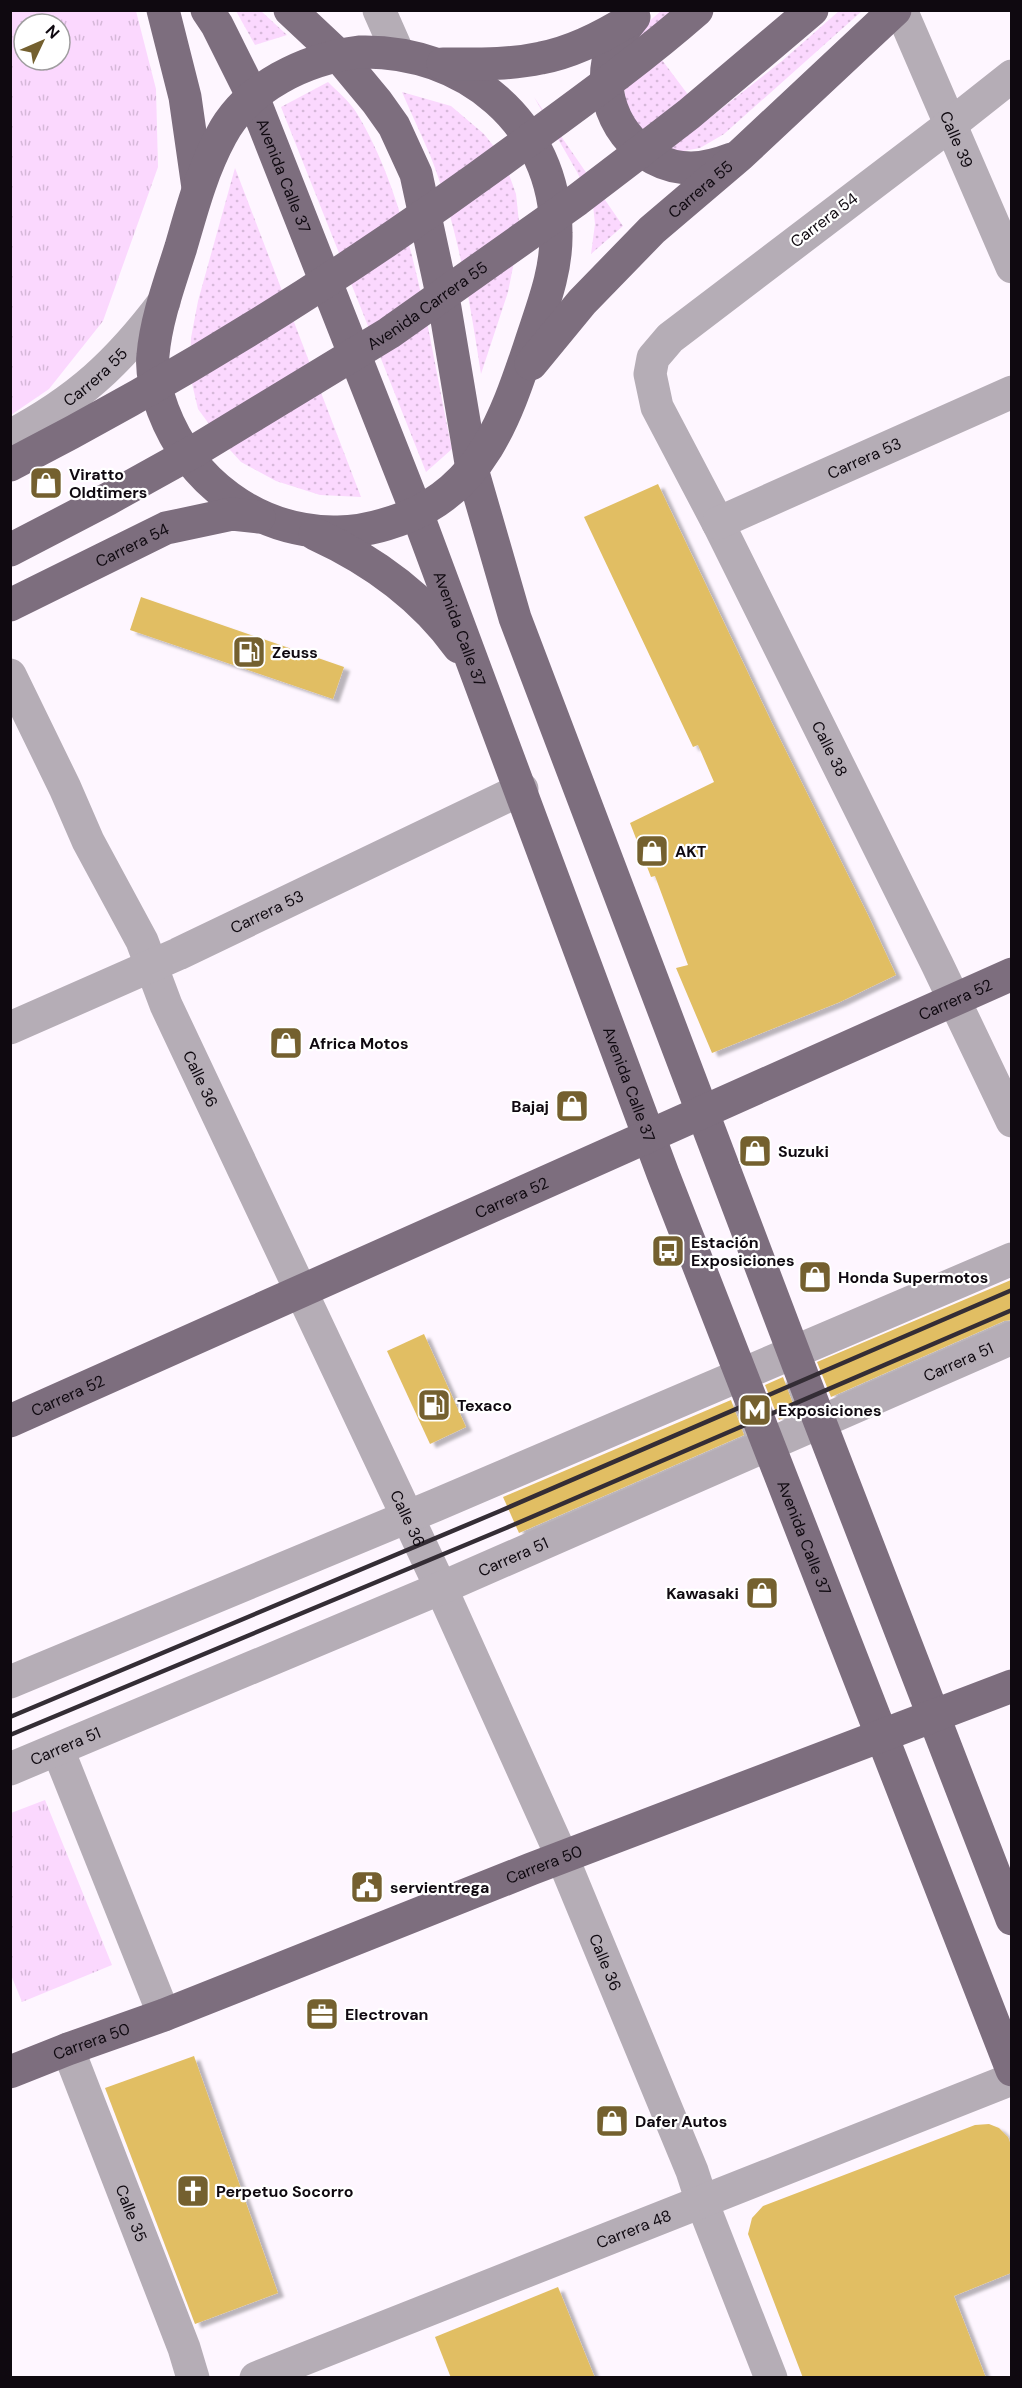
<svg xmlns="http://www.w3.org/2000/svg" width="1022" height="2388" font-family="'DM Sans',sans-serif">
<style>
.grass{fill:url(#grass-dots)}
.park{fill:url(#park-tufts);fill-rule:evenodd}
.building{fill:#e1be64;filter:url(#shadow)}
.lines{fill:none;stroke-linecap:round;stroke-linejoin:round}
.minor{stroke:#b5adb6;stroke-width:33}
.major{stroke:#7d6e7e;stroke-width:33}
.rail{stroke:#342d35;stroke-width:4.5}
.major-bridge{stroke:#7d6e7e;stroke-width:33}
.labels{text-anchor:middle;dominant-baseline:central;stroke-width:4.5;stroke-linejoin:round;paint-order:stroke}
.street-label{font-size:16px;fill:#0f0910;stroke:#fff}
.poi-label{font-size:16px;font-weight:bold;fill:#0f0910;stroke:#fff;text-anchor:start}
</style>
<defs>
<pattern id="grass-dots" width="8" height="8" patternUnits="userSpaceOnUse" patternTransform="scale(1.5)"><rect width="8" height="8" fill="#fbd8fe"/><path d="M2 2h.1M6 6h.1" fill="none" stroke="#d6b8d9" stroke-width="1.8" stroke-linecap="round"/></pattern>
<pattern id="park-tufts" width="24" height="20" patternUnits="userSpaceOnUse" patternTransform="scale(1.5)"><rect width="24" height="20" fill="#fbd8fe"/><path d="M3 7l-1-3M5 7V3M7 7l1-3M15 17l-1-3M17 17v-4M19 17l1-3" fill="none" stroke="#d6b8d9"/></pattern>
<filter id="shadow"><feDropShadow dx="6" dy="4" stdDeviation="1.5" flood-color="#0004"/></filter>
</defs>
<rect width="100%" height="100%" fill="#fef6ff"/>
<g class="grass">
<path d="M236,11H261L287,35L255,45Z"/>
<path d="M661,11H672L644,36L707,120L782,61L839,11H862L724,134L700,148L678,152L640,129L626,105L622,70L639,30Z"/>
<path d="M328,82C337,91 349,101 356,112C413,204 429,343 452,449L426,472L281,107Z"/>
<path d="M402,92L451,106L484,134L503,158L516,194L520,232L508,292L481,374C470,302 457,223 430,155C421,134 411,113 402,92Z"/>
<path d="M534,97L623,226L591,254L595,224L593,205L577,172Z"/>
<path d="M235,168L361,497L320,495L276,481L241,462L220,439L198,409L190,375L191,338L198,301Z"/>
</g>
<g class="park">
<path d="M11,10L136,11L156,89L158,167L103,321L49,389L11,415ZM24,24H60V60H24Z"/>
<path d="M45,1800L112,1965L22,2002L11,1975V1813Z"/>
</g>
<g class="building">
<path d="M658,484L772,723L868,915L896,975L840,1002L712,1053L676,968L688,965L655,876L651,877L630,823L714,782L698,745L693,747L584,517Z"/>
<path d="M141,597L344,667L333,699L130,630Z"/>
<path d="M1011,1280V1320L1004,1321L831,1397L817,1362Z"/>
<path d="M424,1334L466,1427L430,1444L387,1351Z"/>
<path d="M783,1377L796,1412L779,1420L765,1385Z"/>
<path d="M731,1400L744,1435L519,1533L503,1497Z"/>
<path d="M194,2056L278,2293L195,2324L105,2088Z"/>
<path d="M989,2124L999,2128L1008,2137L1011,2145V2273L954,2296L986,2378H803L748,2234L752,2218L763,2206L975,2125Z"/>
<path d="M558,2287L595,2378H451L435,2337Z"/>
</g>
<g class="lines">
<g class="minor">
<path d="M379,10L398,53"/>
<path id="s1" d="M901,10L1012,267"/>
<path id="s2" d="M1012,76L950,125L670,338L653,358L650,374L657,407L718,523L937,964L1012,1121"/>
<path id="s3" d="M10,436C78,400 118,363 164,302"/>
<path id="s4" d="M718,523L1012,392"/>
<path id="s5" d="M10,675L65,788L88,841L142,941L166,1005L441,1588L563,1859L692,2171L702,2202L771,2378"/>
<path id="s6" d="M10,1028L178,954L522,789"/>
<path d="M10,1682L436,1505L1012,1259"/>
<path d="M58,1750L164,2015"/>
<path id="s7" d="M10,1769L441,1588L1012,1338"/>
<path id="s8" d="M68,2049L184,2348L193,2378"/>
<path id="s9" d="M256,2378L1012,2079"/>
</g>
<g class="major">
<path d="M163,10L185,97L198,188"/>
<path id="s10" d="M207,10L217,25L253,97L417,513L663,1174L1012,2070"/>
<path d="M290,10L338,55L377,102L394,126L416,174L445,308L472,469L515,618L820,1422L1012,1919"/>
<path d="M634,17C623,31 612,44 608,61C598,113 637,168 691,168C706,168 719,164 732,159"/>
<path d="M359,52C464,49 556,123 556,233C557,273 541,310 529,348C505,419 482,486 407,517C383,526 359,533 333,532C255,531 190,481 163,410C157,394 151,372 153,355C156,319 170,282 181,247C192,209 202,171 221,136C247,86 306,59 359,52Z"/>
<path d="M443,64C476,64 509,65 541,58C573,52 604,36 631,19"/>
<path id="s11" d="M531,364L582,302L652,230L739,156L895,10"/>
<path d="M315,534C372,560 422,596 459,647"/>
<path id="s12" d="M10,605L166,528L232,514L259,517"/>
<path id="s13" d="M10,1421L1012,974"/>
<path id="s14" d="M10,2072L68,2049L164,2015L531,1869L1012,1686"/>
</g>
<g class="rail">
<path d="M10,1717L500,1511L1012,1290"/>
<path d="M10,1735L506,1528L1012,1310"/>
</g>
<g class="major-bridge">
<path d="M10,465C189,373 360,265 521,146C581,102 641,59 697,10"/>
<path id="s15" d="M10,550L108,499L198,449L389,333L577,200L632,158L689,114L812,10"/>
</g>
</g>
<defs>
<symbol id="shop-square" viewBox="-11 -11 22 22"><rect x="-9" y="-9" width="18" height="18" rx="4" fill="#74602f" stroke="#fff"/><path d="M-5-2.5h2.3a2.7 3.5 0 0 1 5.4 0H5L5.5 6h-11ZM-1.5-2.5h3a1.5 2.3 0 0 0-3 0Z" fill="#fff"/></symbol>
<symbol id="fuel-square" viewBox="-11 -11 22 22"><rect x="-9" y="-9" width="18" height="18" rx="4" fill="#74602f" stroke="#fff"/><path d="M-5.5-6h7V0h2V4h1.3V-2.5L3-4.5l.8-.8L6-3V5H2.5V1h-1V6h-7ZM-4.2-4.7v3.2H.2V-4.7Z" fill="#fff"/></symbol>
<symbol id="bus-square" viewBox="-11 -11 22 22"><rect x="-9" y="-9" width="18" height="18" rx="4" fill="#74602f" stroke="#fff"/><path d="M-5-6H5V4H4V6H2V4H-2V6H-4V4H-5ZM-3.5-4V0h7V-4ZM-3.5 1.2v1.5H-2V1.2ZM2 1.2v1.5H3.5V1.2Z" fill="#fff"/></symbol>
<symbol id="metro-square" viewBox="-11 -11 22 22"><rect x="-9" y="-9" width="18" height="18" rx="4" fill="#74602f" stroke="#fff"/><path d="M-5.5 5V-5H-3L0 0L3-5H5.5V5H3V-.5L0 4L-3-.5V5Z" fill="#fff"/></symbol>
<symbol id="civic-square" viewBox="-11 -11 22 22"><rect x="-9" y="-9" width="18" height="18" rx="4" fill="#74602f" stroke="#fff"/><path d="M-.6-6.5H3V-4.5H.6V-3L4-1V1h2V6H-6V1h2V-1L-.6-3ZM-1.2 2.5V6h2.4V2.5Z" fill="#fff"/></symbol>
<symbol id="office-square" viewBox="-11 -11 22 22"><rect x="-9" y="-9" width="18" height="18" rx="4" fill="#74602f" stroke="#fff"/><path d="M-6-3h4V-5.5h4V-3h4V5H-6ZM-1-4.5V-3h2v-1.5ZM-6 0V1H6V0Z" fill="#fff"/></symbol>
<symbol id="church-square" viewBox="-11 -11 22 22"><rect x="-9" y="-9" width="18" height="18" rx="4" fill="#74602f" stroke="#fff"/><path d="M-1.2-6h2.4v3.5h3.3v2.4h-3.3V6h-2.4V-.1h-3.3v-2.4h3.3Z" fill="#fff"/></symbol>
</defs>
<g fill-rule="evenodd">
<use href="#shop-square" x="27" y="464" width="38" height="38"/>
<use href="#fuel-square" x="230" y="633" width="38" height="38"/>
<use href="#shop-square" x="633" y="832" width="38" height="38"/>
<use href="#shop-square" x="267" y="1024" width="38" height="38"/>
<use href="#shop-square" x="553" y="1087" width="38" height="38"/>
<use href="#shop-square" x="736" y="1132" width="38" height="38"/>
<use href="#bus-square" x="649" y="1232" width="38" height="38"/>
<use href="#shop-square" x="796" y="1258" width="38" height="38"/>
<use href="#fuel-square" x="415" y="1386" width="38" height="38"/>
<use href="#metro-square" x="736" y="1391" width="38" height="38"/>
<use href="#shop-square" x="743" y="1574" width="38" height="38"/>
<use href="#civic-square" x="348" y="1868" width="38" height="38"/>
<use href="#office-square" x="303" y="1995" width="38" height="38"/>
<use href="#shop-square" x="593" y="2102" width="38" height="38"/>
<use href="#church-square" x="174" y="2172" width="38" height="38"/>
</g>
<g class="labels">
<g class="street-label">
<text stroke="none"><textPath href="#s1" startOffset="141">Calle 39</textPath></text>
<text stroke="none"><textPath href="#s10" startOffset="183">Avenida Calle 37</textPath></text>
<text stroke="none"><textPath href="#s11" startOffset="244">Carrera 55</textPath></text>
<text transform="translate(824 220) rotate(-37)">Carrera 54</text>
<text stroke="none"><textPath href="#s15" startOffset="484">Avenida Carrera 55</textPath></text>
<text stroke="none"><textPath href="#s3" startOffset="104">Carrera 55</textPath></text>
<text stroke="none"><textPath href="#s4" startOffset="160">Carrera 53</textPath></text>
<text stroke="none"><textPath href="#s12" startOffset="136">Carrera 54</textPath></text>
<text stroke="none"><textPath href="#s10" startOffset="669">Avenida Calle 37</textPath></text>
<text stroke="none"><textPath href="#s2" startOffset="890">Calle 38</textPath></text>
<text stroke="none"><textPath href="#s6" startOffset="282">Carrera 53</textPath></text>
<text stroke="none"><textPath href="#s13" startOffset="1035">Carrera 52</textPath></text>
<text stroke="none"><textPath href="#s5" startOffset="447">Calle 36</textPath></text>
<text stroke="none"><textPath href="#s10" startOffset="1155">Avenida Calle 37</textPath></text>
<text stroke="none"><textPath href="#s13" startOffset="549">Carrera 52</textPath></text>
<text stroke="none"><textPath href="#s7" startOffset="1032">Carrera 51</textPath></text>
<text stroke="none"><textPath href="#s13" startOffset="63">Carrera 52</textPath></text>
<text stroke="none"><textPath href="#s5" startOffset="933">Calle 36</textPath></text>
<text stroke="none"><textPath href="#s10" startOffset="1641">Avenida Calle 37</textPath></text>
<text stroke="none"><textPath href="#s7" startOffset="546">Carrera 51</textPath></text>
<text stroke="none"><textPath href="#s7" startOffset="60">Carrera 51</textPath></text>
<text stroke="none"><textPath href="#s14" startOffset="573">Carrera 50</textPath></text>
<text stroke="none"><textPath href="#s5" startOffset="1419">Calle 36</textPath></text>
<text stroke="none"><textPath href="#s14" startOffset="87">Carrera 50</textPath></text>
<text stroke="none"><textPath href="#s8" startOffset="176">Calle 35</textPath></text>
<text stroke="none"><textPath href="#s9" startOffset="406">Carrera 48</textPath></text>
</g>
<g class="poi-label">
<text x="69" y="474">Viratto<tspan x="69" dy="18">Oldtimers</tspan></text>
<text x="272" y="652">Zeuss</text>
<text x="675" y="851">AKT</text>
<text x="309" y="1043">Africa Motos</text>
<text x="549" y="1106" text-anchor="end">Bajaj</text>
<text x="778" y="1151">Suzuki</text>
<text x="691" y="1242">Estación<tspan x="691" dy="18">Exposiciones</tspan></text>
<text x="838" y="1277">Honda Supermotos</text>
<text x="457" y="1405">Texaco</text>
<text x="778" y="1410">Exposiciones</text>
<text x="739" y="1593" text-anchor="end">Kawasaki</text>
<text x="390" y="1887">servientrega</text>
<text x="345" y="2014">Electrovan</text>
<text x="635" y="2121">Dafer Autos</text>
<text x="216" y="2191">Perpetuo Socorro</text>
</g>
</g>
<rect width="1022" height="2388" fill="none" stroke="#0f0910" stroke-width="24"/>
<g transform="translate(42 42) rotate(46)"><circle r="28" fill="#ffffff" stroke="#9f9d9f" stroke-width="1.5"/>
<path d="M0-4.5L10 22L0 15L-10 22Z" fill="#74602f"/>
<text y="-9" font-size="16" font-weight="bold" text-anchor="middle" fill="#0f0910">N</text>
</g>
</svg>
